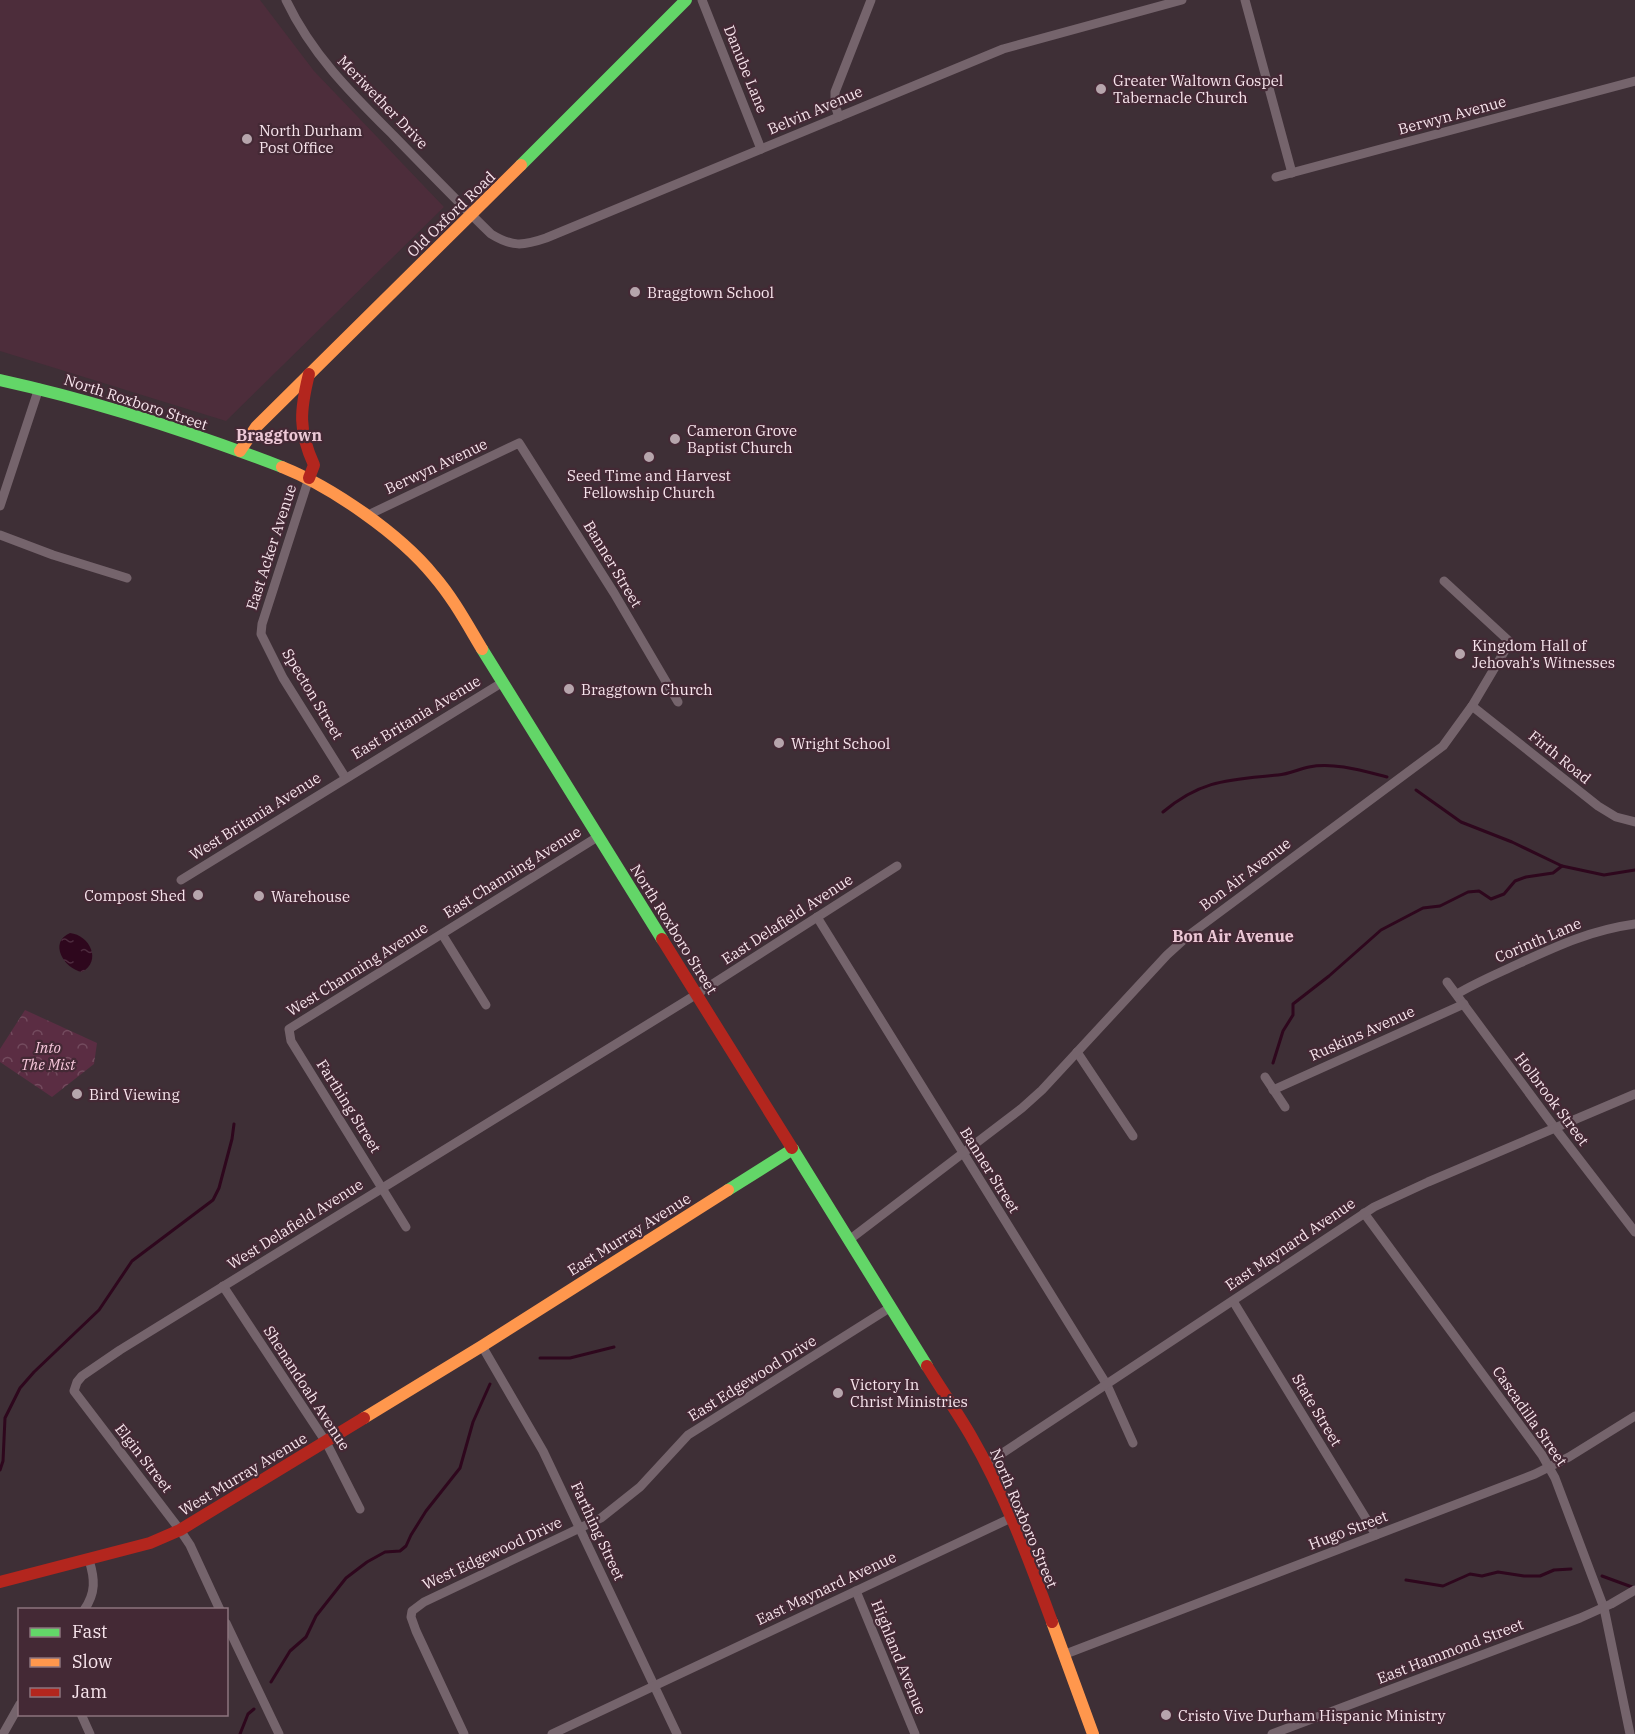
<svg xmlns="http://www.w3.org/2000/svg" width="1635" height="1734" font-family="'IBM Plex Serif',serif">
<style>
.built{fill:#4d2d3b}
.park{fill:url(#park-crowns)}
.water{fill:url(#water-ripples)}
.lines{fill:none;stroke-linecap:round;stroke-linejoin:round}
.stream{stroke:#2e071d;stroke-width:3}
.street{stroke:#75646c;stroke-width:9}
.fast{stroke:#63d668;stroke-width:12}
.slow{stroke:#ff974d;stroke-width:12}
.jam{stroke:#b3261e;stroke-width:12}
.poi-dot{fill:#b6a5ac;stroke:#442935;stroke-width:2}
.labels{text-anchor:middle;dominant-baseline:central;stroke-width:4.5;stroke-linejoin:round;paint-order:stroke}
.street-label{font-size:15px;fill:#f7e4ec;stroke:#442935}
.poi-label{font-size:15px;fill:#f7e4ec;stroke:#442935;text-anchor:start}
.park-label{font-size:15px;font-style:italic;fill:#f6c6da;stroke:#442935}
.neighbourhood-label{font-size:16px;font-weight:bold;fill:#ecc8d6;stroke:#442935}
</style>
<defs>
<pattern id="park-crowns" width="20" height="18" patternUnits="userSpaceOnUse" patternTransform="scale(1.5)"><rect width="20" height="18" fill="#5b2d43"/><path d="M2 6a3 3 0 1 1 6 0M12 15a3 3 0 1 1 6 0" fill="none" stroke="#734b5e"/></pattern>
<pattern id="water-ripples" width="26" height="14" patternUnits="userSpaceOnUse" patternTransform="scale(1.5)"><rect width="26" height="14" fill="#2e071d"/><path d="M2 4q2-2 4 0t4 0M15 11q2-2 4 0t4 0" fill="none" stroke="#4d2b3e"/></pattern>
</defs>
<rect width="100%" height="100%" fill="#3e2f36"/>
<path class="built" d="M0,0H260L314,71L444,207L226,421L0,351Z"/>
<path class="park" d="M25,1010L97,1043L94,1064L52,1097L0,1062V1049Z"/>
<path class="water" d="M70,933C90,935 102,961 82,972C64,969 48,942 70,933Z"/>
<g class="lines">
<g class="stream">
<path d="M1416,790L1461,822L1512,842L1562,866L1604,875L1635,870"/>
<path d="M1163,812C1202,779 1230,780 1278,775C1289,774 1299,769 1309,767C1334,762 1363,771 1387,777"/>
<path d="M1273,1063L1283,1031L1293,1015V1004L1329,976L1381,930L1423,908L1440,906L1468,892L1479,891L1491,899L1504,894L1515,881L1526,877L1553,873L1562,866"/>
<path d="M540,1358H570L614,1347"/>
<path d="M0,1470L3,1461L5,1418L20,1388L34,1372L99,1310L132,1261L213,1200L219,1188L232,1139L234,1124"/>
<path d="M1602,1576L1632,1587"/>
<path d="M1406,1580L1443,1586L1470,1574L1482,1576L1498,1572L1524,1576H1540L1554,1570L1571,1569"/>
<path d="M271,1682L290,1651L306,1637L316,1616L346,1578L367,1562L385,1552L400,1551L406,1546L411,1535L426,1511L460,1468L473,1422L490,1384"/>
<path d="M240,1734L248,1714L254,1709"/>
</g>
<g class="street">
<path d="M286,0C312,55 352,94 394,136C426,169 458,202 491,234C512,247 523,246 546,238L1003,49L1182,0"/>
<path d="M702,0L761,149"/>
<path d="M1245,0L1292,173"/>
<path d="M839,117L835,105V92L871,0"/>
<path d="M1276,177L1635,81"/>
<path d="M309,478L262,624L261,634L283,678L345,777"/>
<path d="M0,506L39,388"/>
<path d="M366,516L519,443L614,593L678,702"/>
<path d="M0,535L53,555L127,578"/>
<path d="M1472,706L1598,806L1616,817L1635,822"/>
<path d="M181,880L503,682"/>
<path d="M817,917L1107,1385L1133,1443"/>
<path d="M442,934L486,1005"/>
<path d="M1447,982L1555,1128L1635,1232"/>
<path d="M1457,994C1477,982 1499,973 1520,963C1559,945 1592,930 1635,924"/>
<path d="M1077,1052L1133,1136"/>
<path d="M1265,1077L1285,1107"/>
<path d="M1273,1090L1464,1004"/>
<path d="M1364,1213L1542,1455L1555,1478L1604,1608L1630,1734"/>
<path d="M406,1227L291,1041L289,1029L599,836"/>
<path d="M849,1240L1022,1108L1042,1090L1167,955L1189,935L1443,746L1472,706L1510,642L1444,581"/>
<path d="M223,1286L326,1442L360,1509"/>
<path d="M1233,1301L1376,1535"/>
<path d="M482,1346L543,1451L677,1734"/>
<path d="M986,1464L1374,1207L1428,1182L1635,1094"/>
<path d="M856,1591L915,1734"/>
<path d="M84,1610C96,1593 95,1579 89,1560"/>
<path d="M220,1610L190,1545L180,1530L74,1391L77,1382L82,1376L120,1350L697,994L897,866"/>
<path d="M226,1623L279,1734"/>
<path d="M1063,1655L1535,1474L1569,1457L1635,1416"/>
<path d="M81,1714L90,1734"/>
<path d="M3,1734L20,1704"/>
<path d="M464,1734L416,1631L411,1617L412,1611L424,1602L601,1518L640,1487L688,1435L891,1307"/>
<path d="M552,1734L1011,1518"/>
<path d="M1272,1734L1580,1618L1611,1604L1635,1590"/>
</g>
<g class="fast">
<path d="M521,165L686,0"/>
<path d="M0,380C96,401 191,432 282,467"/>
<path d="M482,649L662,939"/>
<path d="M792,1148L927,1366"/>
<path d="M728,1190L793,1149"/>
</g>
<g class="slow">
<path d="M240,451L256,427L521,165"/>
<path d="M282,467C332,487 400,534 434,576C453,598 467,624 482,649"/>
<path d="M364,1418L482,1346L728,1190"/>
<path d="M1052,1622L1093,1734"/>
</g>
<g class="jam">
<path d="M309,374C300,410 298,430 314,465L309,478"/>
<path d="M662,939L792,1148"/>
<path d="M927,1366C941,1389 957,1412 971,1436C1005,1495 1029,1559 1052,1622"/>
<path d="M0,1582L150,1543L180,1530L364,1418"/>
</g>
</g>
<g class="poi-dot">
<circle cx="1101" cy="89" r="6"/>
<circle cx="247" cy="139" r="6"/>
<circle cx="635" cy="292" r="6"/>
<circle cx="675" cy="439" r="6"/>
<circle cx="649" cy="457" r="6"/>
<circle cx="1460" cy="654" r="6"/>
<circle cx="569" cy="689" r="6"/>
<circle cx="779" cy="743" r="6"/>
<circle cx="198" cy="895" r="6"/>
<circle cx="259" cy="896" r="6"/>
<circle cx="77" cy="1094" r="6"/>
<circle cx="838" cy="1393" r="6"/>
<circle cx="1166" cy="1715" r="6"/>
</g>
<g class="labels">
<g class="street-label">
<text transform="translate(746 69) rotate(68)">Danube Lane</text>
<text transform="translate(383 102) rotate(46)">Meriwether Drive</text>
<text transform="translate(815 110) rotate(-23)">Belvin Avenue</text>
<text transform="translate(1452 115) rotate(-15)">Berwyn Avenue</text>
<text transform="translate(451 214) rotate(-44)">Old Oxford Road</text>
<text transform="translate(136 402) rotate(18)">North Roxboro Street</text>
<text transform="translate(436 466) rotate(-25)">Berwyn Avenue</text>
<text transform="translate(271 547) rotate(-72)">East Acker Avenue</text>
<text transform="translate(613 564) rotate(59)">Banner Street</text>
<text transform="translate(313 694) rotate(59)">Specton Street</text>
<text transform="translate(416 717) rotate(-31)">East Britania Avenue</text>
<text transform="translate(1560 757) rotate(39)">Firth Road</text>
<text transform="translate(255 816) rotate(-32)">West Britania Avenue</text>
<text transform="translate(512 872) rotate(-32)">East Channing Avenue</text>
<text transform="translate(1245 874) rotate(-37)">Bon Air Avenue</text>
<text transform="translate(787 919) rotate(-33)">East Delafield Avenue</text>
<text transform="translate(674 929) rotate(58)">North Roxboro Street</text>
<text transform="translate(1538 940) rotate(-23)">Corinth Lane</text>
<text transform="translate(357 969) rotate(-32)">West Channing Avenue</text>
<text transform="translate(1362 1033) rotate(-24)">Ruskins Avenue</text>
<text transform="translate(1552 1099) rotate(53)">Holbrook Street</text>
<text transform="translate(349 1106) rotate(58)">Farthing Street</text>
<text transform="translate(990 1170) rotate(58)">Banner Street</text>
<text transform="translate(295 1224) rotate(-32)">West Delafield Avenue</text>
<text transform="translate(629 1234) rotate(-32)">East Murray Avenue</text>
<text transform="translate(1290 1244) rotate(-34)">East Maynard Avenue</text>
<text transform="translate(752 1378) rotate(-32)">East Edgewood Drive</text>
<text transform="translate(307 1388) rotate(57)">Shenandoah Avenue</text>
<text transform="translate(1317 1410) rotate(59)">State Street</text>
<text transform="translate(1530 1416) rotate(55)">Cascadilla Street</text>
<text transform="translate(144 1458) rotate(52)">Elgin Street</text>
<text transform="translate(243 1474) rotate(-31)">West Murray Avenue</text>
<text transform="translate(1024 1518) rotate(67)">North Roxboro Street</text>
<text transform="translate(1348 1530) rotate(-21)">Hugo Street</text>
<text transform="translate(598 1531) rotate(65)">Farthing Street</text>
<text transform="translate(492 1553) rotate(-25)">West Edgewood Drive</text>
<text transform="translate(826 1588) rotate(-25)">East Maynard Avenue</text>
<text transform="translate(1450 1651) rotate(-21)">East Hammond Street</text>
<text transform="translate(899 1657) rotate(68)">Highland Avenue</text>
</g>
<g class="poi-label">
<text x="1113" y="80">Greater Waltown Gospel<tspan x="1113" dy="17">Tabernacle Church</tspan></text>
<text x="259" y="130">North Durham<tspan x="259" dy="17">Post Office</tspan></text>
<text x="647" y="292">Braggtown School</text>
<text x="687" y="430">Cameron Grove<tspan x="687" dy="17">Baptist Church</tspan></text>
<text x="649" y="475" text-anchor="middle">Seed Time and Harvest<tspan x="649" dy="17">Fellowship Church</tspan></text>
<text x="1472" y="645">Kingdom Hall of<tspan x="1472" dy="17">Jehovah’s Witnesses</tspan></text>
<text x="581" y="689">Braggtown Church</text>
<text x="791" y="743">Wright School</text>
<text x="186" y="895" text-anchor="end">Compost Shed</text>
<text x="271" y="896">Warehouse</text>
<text x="89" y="1094">Bird Viewing</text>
<text x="850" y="1384">Victory In<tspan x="850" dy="17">Christ Ministries</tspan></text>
<text x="1178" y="1715">Cristo Vive Durham Hispanic Ministry</text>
</g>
<g class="park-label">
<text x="48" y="1047">Into<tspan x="48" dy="17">The Mist</tspan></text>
</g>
<g class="neighbourhood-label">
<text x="279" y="435">Braggtown</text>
<text x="1233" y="936">Bon Air Avenue</text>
</g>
</g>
<rect x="18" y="1608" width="210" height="108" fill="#442935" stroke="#8c747e" stroke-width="1.5"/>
<rect x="30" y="1628" width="30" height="9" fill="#63d668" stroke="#8c747e" stroke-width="1.5"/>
<text x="72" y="1638" font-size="18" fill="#f7e4ec">Fast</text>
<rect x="30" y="1658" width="30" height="9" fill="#ff974d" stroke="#8c747e" stroke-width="1.5"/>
<text x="72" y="1668" font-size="18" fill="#f7e4ec">Slow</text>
<rect x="30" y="1688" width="30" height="9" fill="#b3261e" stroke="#8c747e" stroke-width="1.5"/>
<text x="72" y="1698" font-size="18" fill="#f7e4ec">Jam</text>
</svg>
